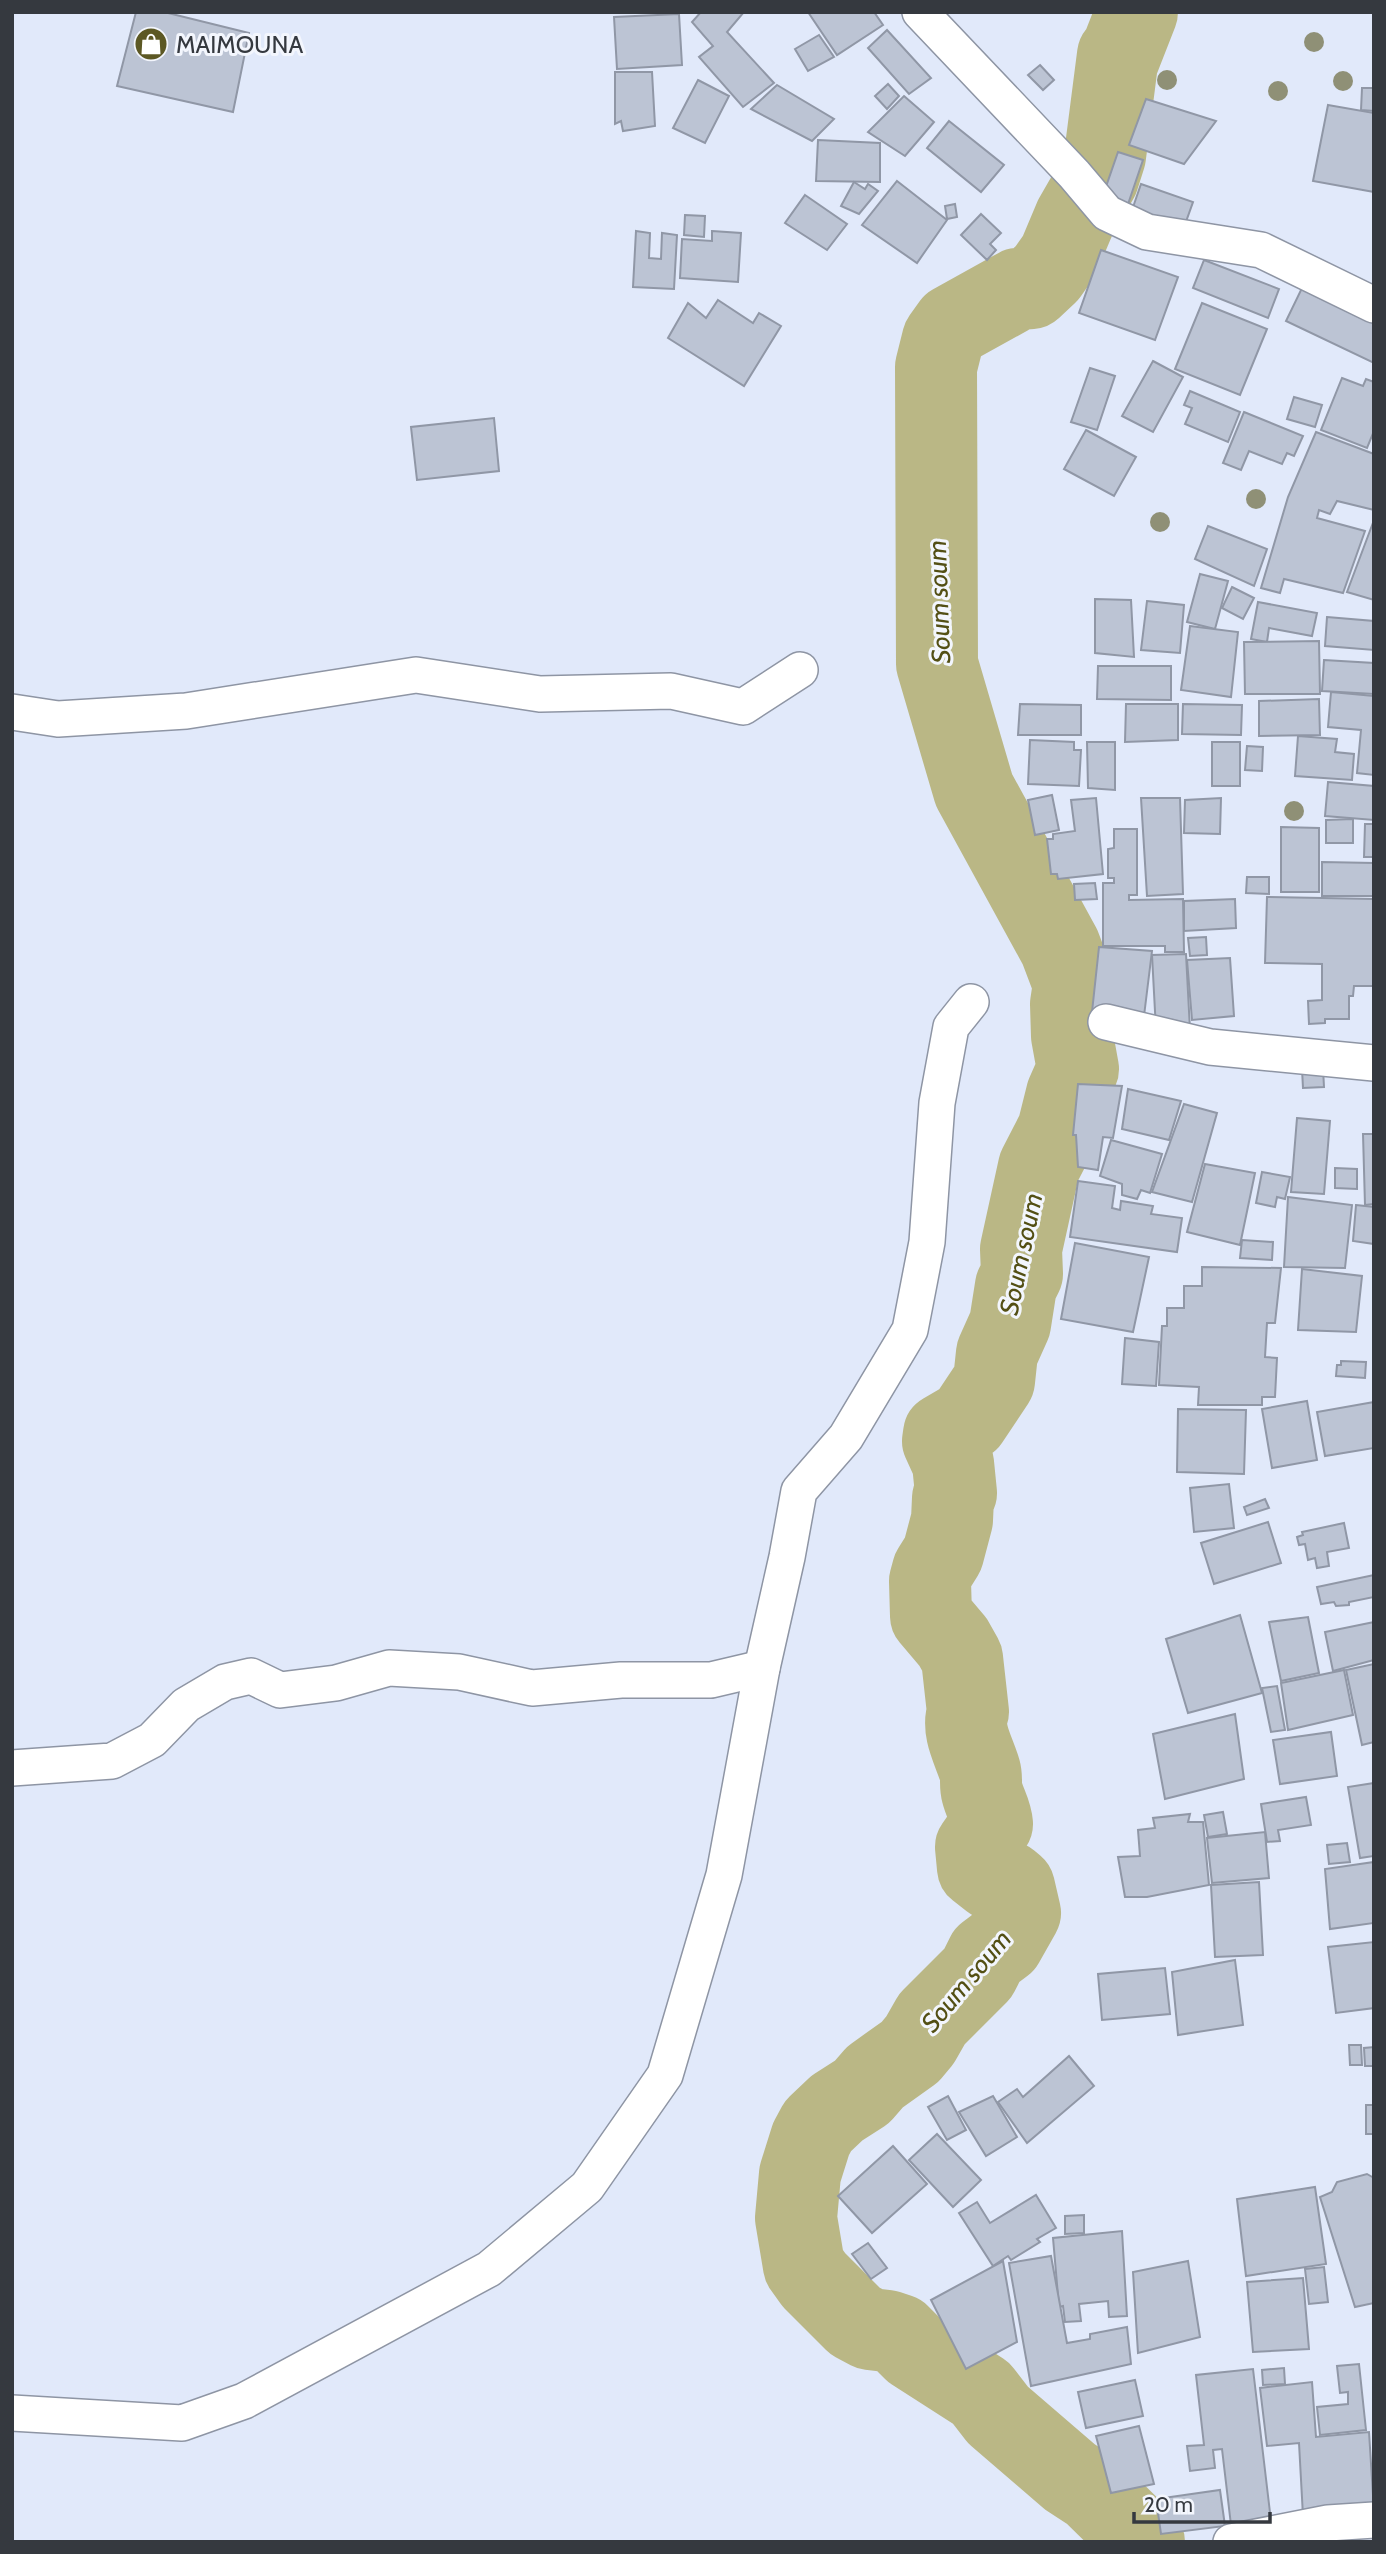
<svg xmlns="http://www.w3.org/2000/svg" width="1386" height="2554" font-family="Cabin,sans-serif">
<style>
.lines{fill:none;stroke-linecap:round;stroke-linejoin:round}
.river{stroke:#bab785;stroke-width:82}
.building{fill:#bcc4d4;stroke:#9097a6;stroke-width:2}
.minor-casing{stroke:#8e95a4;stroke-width:38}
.minor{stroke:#fff;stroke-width:35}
.tree{fill:#8f9076}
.labels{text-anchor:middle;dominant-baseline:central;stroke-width:6;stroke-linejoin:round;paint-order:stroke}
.poi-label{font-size:24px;fill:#35393f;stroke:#f3f6fd;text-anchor:start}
.water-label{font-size:26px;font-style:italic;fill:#534f14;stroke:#f3f6fd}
</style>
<rect width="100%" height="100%" fill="#e1e9fa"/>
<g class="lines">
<path class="river" d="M1137,12L1119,58L1118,55L1105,156L1098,178L1075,218L1059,256L1047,273L1031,288L1018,289L953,325L943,339L936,367L937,664L974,790L1060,947L1074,984L1071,1004L1072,1036L1078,1069L1067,1094L1058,1130L1039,1167L1021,1249L1022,1274L1016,1286L1010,1324L997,1353L994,1381L968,1420L944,1434L943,1441L953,1463L956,1493L953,1498L952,1520L943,1554L933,1570L930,1581L931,1616L953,1642L962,1658L968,1712C961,1731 975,1753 980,1771C982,1778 980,1785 982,1792C985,1804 991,1812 992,1824L976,1847L978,1868L992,1879L1008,1882L1014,1887L1020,1913L1003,1943L987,1955L978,1973L932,2019L920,2040L910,2052L875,2077L862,2092L837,2108L818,2126L811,2139L800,2174L796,2218L804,2266L814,2280L855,2321L870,2329L887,2331L899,2335L914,2350L981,2393L998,2415L1070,2477L1093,2492L1144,2542"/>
</g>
<g class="building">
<path d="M136,12H164L249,33L233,112L117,86Z"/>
<path d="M701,12H744L727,32L774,83L743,107L699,57L713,46L692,22Z"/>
<path d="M808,12H874L883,25L837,55Z"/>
<path d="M679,14L682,65L617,69L614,17Z"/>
<path d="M887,30L931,78L909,94L868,48Z"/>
<path d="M819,35L834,57L808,71L795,49Z"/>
<path d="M1040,65L1054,80L1043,90L1028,75Z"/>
<path d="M615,72H652L655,126L623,131L621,121L615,124Z"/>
<path d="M698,80L729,96L705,143L673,128Z"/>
<path d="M888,84L899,96L887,109L875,96Z"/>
<path d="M777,85L834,119L812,141L751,109Z"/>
<path d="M1362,88H1374V111L1361,110Z"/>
<path d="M904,96L934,122L905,156L868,132Z"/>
<path d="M1146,99L1216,121L1184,164L1129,145Z"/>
<path d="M1328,105L1374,113V192L1313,181Z"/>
<path d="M949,121L1004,165L981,192L927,148Z"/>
<path d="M818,140L880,143V182L816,181Z"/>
<path d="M1118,152L1143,160L1125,213L1100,204Z"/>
<path d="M897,181L947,220L917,263L862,225Z"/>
<path d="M854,182L865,189L868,184L878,191L859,214L841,206Z"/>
<path d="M1141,184L1193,202L1183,230L1131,213Z"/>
<path d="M805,195L847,224L827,250L785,223Z"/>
<path d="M955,204L957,217L947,219L945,206Z"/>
<path d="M981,214L1001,233L990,244L996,250L987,260L961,235Z"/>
<path d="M685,215L705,216L704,237L684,235Z"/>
<path d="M636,231L650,233L649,258L661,259L662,233L677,235L674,289L633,287Z"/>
<path d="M712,231L741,233L738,282L680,278L682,239L712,241Z"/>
<path d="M1101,250L1178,277L1155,340L1079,313Z"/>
<path d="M1204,260L1279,289L1268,318L1193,288Z"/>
<path d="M1302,288L1374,319V363L1286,321Z"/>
<path d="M718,300L753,323L759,313L781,326L744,386L668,338L688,303L706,318Z"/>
<path d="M1202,303L1267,329L1240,395L1175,369Z"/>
<path d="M1153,361L1183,377L1153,432L1122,416Z"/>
<path d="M1090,368L1115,376L1097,430L1071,422Z"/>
<path d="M1342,378L1363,386L1366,379L1374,382V431L1367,448L1321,430Z"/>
<path d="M1190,391L1240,412L1228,442L1185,424L1192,408L1184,405Z"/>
<path d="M1294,397L1322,405L1315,427L1287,419Z"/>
<path d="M1244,412L1303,436L1294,456L1287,453L1282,464L1249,451L1241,470L1223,463Z"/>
<path d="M494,418L499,471L417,480L411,427Z"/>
<path d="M1086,430L1136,457L1114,496L1064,469Z"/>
<path d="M1316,432L1374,454V510L1337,501L1330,514L1319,510L1317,518L1365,531L1343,593L1284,579L1280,593L1261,588L1288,497Z"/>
<path d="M1374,520V600L1347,592Z"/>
<path d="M1208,526L1267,549L1254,586L1195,559Z"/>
<path d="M1200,574L1228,581L1215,629L1187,622Z"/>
<path d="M1232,587L1254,598L1243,619L1222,608Z"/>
<path d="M1095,599L1131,600L1134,657L1095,653Z"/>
<path d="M1147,601L1184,605L1180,653L1141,650Z"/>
<path d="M1258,602L1317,613L1312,636L1269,628L1267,642L1251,639Z"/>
<path d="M1327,617L1374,621V650L1325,646Z"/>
<path d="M1190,626L1238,632L1231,697L1181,690Z"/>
<path d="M1319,641L1320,694H1245L1244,642Z"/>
<path d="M1324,660L1374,663V694L1322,691Z"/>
<path d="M1098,666H1171V700L1097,699Z"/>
<path d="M1331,692L1374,696V775L1357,773L1361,730L1328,727Z"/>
<path d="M1319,699L1320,735L1259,736V701Z"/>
<path d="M1020,704L1081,705V735H1018Z"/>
<path d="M1126,704H1178V740L1125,742Z"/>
<path d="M1183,704L1242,705L1241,735L1182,734Z"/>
<path d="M1298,736L1337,739L1335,752L1354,754L1352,780L1295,776Z"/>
<path d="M1030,740L1074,742V750H1081L1079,786L1028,784Z"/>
<path d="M1087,742H1115V790L1088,788Z"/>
<rect x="1212" y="742" width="28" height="44"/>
<path d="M1247,746L1263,747L1262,771L1245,770Z"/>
<path d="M1328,782L1374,786V820L1325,816Z"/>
<path d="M1052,795L1059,830L1035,835L1028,800Z"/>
<path d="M1096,798L1103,874L1058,879L1057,874H1051L1047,839H1053V834L1075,831L1071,800Z"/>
<path d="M1141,798H1180L1183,894L1147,896Z"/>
<path d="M1221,798L1220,834L1184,833L1185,800Z"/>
<path d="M1353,819V843H1326V820Z"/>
<path d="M1365,824H1374V857H1364Z"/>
<path d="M1281,827L1319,828V892H1281Z"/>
<path d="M1114,829H1137V895H1129V900L1183,899L1184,952H1165V946H1103V883H1114V878H1108V849L1114,848Z"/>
<path d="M1322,862L1374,863V896H1322Z"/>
<path d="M1247,877H1269V894L1246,893Z"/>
<path d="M1095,883L1097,899L1075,900L1074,884Z"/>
<path d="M1267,897L1374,899V986H1354L1353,996H1349V1019H1325V1023L1309,1024L1308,1001L1322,1000V964L1265,963Z"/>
<path d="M1235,899L1236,928L1184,931V901Z"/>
<path d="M1206,937L1207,955L1190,956L1188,938Z"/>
<path d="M1099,947L1152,951L1144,1016L1092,1012Z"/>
<path d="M1186,954L1190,1030H1156L1152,955Z"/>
<path d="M1230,958L1234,1016L1192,1020L1187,960Z"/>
<path d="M1323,1068L1324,1087L1303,1088L1302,1069Z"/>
<path d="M1078,1084L1122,1086L1113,1138L1103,1137L1098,1170L1078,1167L1076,1135H1073Z"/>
<path d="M1128,1089L1181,1101L1169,1140L1122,1129Z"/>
<path d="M1184,1104L1217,1113L1192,1202L1152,1192Z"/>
<path d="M1297,1118L1330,1121L1324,1194L1291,1192Z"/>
<path d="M1363,1134H1374V1204L1365,1205Z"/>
<path d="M1111,1140L1162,1154L1150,1193L1141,1190L1137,1199L1122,1195V1184L1100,1176Z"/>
<path d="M1205,1164L1255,1173L1240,1245L1187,1232Z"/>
<path d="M1335,1168L1357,1169V1189L1335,1188Z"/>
<path d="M1262,1172L1290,1177L1285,1199L1277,1197L1275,1207L1256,1203Z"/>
<path d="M1078,1181L1115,1186L1112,1208L1120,1210L1121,1201L1153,1206L1151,1214L1182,1218L1177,1252L1070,1237Z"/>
<path d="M1288,1197L1352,1205L1345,1268L1284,1267Z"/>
<path d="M1356,1205L1374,1207V1244L1353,1241Z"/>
<path d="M1242,1240L1273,1242L1272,1260L1240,1258Z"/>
<path d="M1075,1243L1149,1257L1133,1332L1061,1319Z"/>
<path d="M1202,1267L1281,1268L1275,1323H1267L1265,1357L1277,1358L1275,1397H1262V1405H1198L1199,1387L1159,1385L1162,1326H1167V1308H1184V1286H1202Z"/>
<path d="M1302,1269L1362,1276L1356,1332L1298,1330Z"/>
<path d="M1125,1338L1159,1342L1156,1386L1122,1384Z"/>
<path d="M1341,1361L1366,1362L1365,1378L1336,1376L1337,1365H1341Z"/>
<path d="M1307,1401L1317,1460L1272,1468L1262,1409Z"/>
<path d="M1374,1402V1448L1325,1456L1317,1412Z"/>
<path d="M1178,1409L1246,1410L1244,1474L1177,1472Z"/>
<path d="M1229,1484L1234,1528L1194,1532L1190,1488Z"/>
<path d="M1265,1499L1269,1508L1247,1515L1244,1507Z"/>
<path d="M1268,1522L1281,1563L1214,1584L1201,1543Z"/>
<path d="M1344,1523L1349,1548L1327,1552L1329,1566L1317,1568L1315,1558L1308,1560L1305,1544L1299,1545L1297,1537L1303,1535L1302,1532Z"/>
<path d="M1374,1575V1597L1349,1602V1605L1336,1606L1334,1602L1321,1604L1317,1587Z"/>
<path d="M1240,1615L1262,1693L1188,1713L1166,1639Z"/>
<path d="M1308,1617L1319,1673L1281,1681L1269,1622Z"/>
<path d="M1374,1622V1660L1333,1671L1325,1632Z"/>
<path d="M1374,1664V1742L1362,1745L1346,1670Z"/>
<path d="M1344,1670L1353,1715L1288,1730L1281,1683Z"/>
<path d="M1277,1686L1285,1730L1271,1732L1262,1688Z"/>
<path d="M1235,1714L1244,1779L1165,1799L1153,1734Z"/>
<path d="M1331,1732L1337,1776L1280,1784L1273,1740Z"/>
<path d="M1374,1783V1856L1360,1858L1348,1787Z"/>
<path d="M1306,1797L1311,1825L1278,1830L1280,1841L1267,1842L1261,1804Z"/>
<path d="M1223,1812L1227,1834L1208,1837L1204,1815Z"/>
<path d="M1190,1814L1188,1822H1203L1209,1885L1147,1897H1125L1118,1857L1140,1856L1138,1830L1155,1828L1153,1818Z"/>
<path d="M1265,1832L1269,1878L1212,1883L1207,1838Z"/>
<path d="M1347,1843L1350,1862L1329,1864L1327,1845Z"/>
<path d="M1374,1862V1923L1330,1929L1325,1869Z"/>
<path d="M1259,1882L1263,1955L1215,1957L1211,1885Z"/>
<path d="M1374,1942V2008L1336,2013L1328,1947Z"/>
<path d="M1235,1960L1243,2025L1178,2035L1172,1972Z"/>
<path d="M1165,1968L1170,2014L1102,2020L1098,1974Z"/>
<path d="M1349,2045H1361L1362,2065H1350Z"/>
<path d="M1374,2047V2066H1365L1364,2048Z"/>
<path d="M1069,2056L1094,2086L1027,2143L998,2102L1017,2089L1023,2097Z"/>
<path d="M948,2096L966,2130L947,2140L928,2107Z"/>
<path d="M993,2096L1017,2137L986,2156L959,2112Z"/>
<rect x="1366" y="2105" width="8" height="29"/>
<path d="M937,2134L981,2180L953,2207L909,2160Z"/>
<path d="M893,2146L927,2184L872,2233L838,2196Z"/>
<path d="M1367,2174L1374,2178V2303L1355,2307L1320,2197L1332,2192L1337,2182Z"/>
<path d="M1315,2187L1326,2264L1246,2276L1237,2199Z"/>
<path d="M1036,2195L1056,2228L1037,2239L1040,2242L1011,2260L1008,2256L993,2266L959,2213L977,2202L990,2223Z"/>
<path d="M1084,2215V2233L1065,2234V2216Z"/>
<path d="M1122,2231L1127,2316L1109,2317L1108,2301L1079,2304L1081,2321L1065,2322L1063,2306L1059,2307L1053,2238Z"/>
<path d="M868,2243L887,2268L871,2279L852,2254Z"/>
<path d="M1051,2256L1067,2343L1090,2339V2334L1127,2327L1131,2364L1031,2386L1009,2263Z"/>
<path d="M1003,2261L1017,2342L966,2369L931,2300Z"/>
<path d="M1188,2261L1200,2337L1138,2353L1133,2272Z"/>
<path d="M1324,2267L1328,2302L1309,2304L1305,2269Z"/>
<path d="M1303,2278L1309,2349L1253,2352L1247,2282Z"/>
<path d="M1359,2364L1366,2430L1320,2435L1317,2407L1348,2404V2392L1340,2393L1337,2366Z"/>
<path d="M1284,2368L1285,2384L1263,2385L1262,2370Z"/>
<path d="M1253,2369L1271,2521L1231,2525L1222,2449L1213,2450L1215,2468L1190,2471L1187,2446L1204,2445L1196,2375Z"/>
<path d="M1135,2380L1143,2416L1086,2428L1078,2392Z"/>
<path d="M1312,2382L1316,2437L1369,2432L1374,2511L1303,2516L1299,2443L1267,2446L1260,2388Z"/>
<path d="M1139,2426L1154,2484L1111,2493L1096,2436Z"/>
<path d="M1220,2490L1225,2526L1161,2534L1156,2499Z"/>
</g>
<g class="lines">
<defs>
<g id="minor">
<path d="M920,12L1074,174L1107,213L1147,232L1261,250L1374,305"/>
<path d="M12,712L58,719L186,711L416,675L540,694L671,691L743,707L800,670"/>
<path d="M1106,1022L1210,1047L1374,1063"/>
<path d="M12,1768L112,1761L152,1740L186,1705L225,1682L251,1676L280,1690L336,1683L389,1668L459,1672L532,1688L621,1680H711L762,1668"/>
<path d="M12,2413L182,2423L244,2401L489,2269L587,2187L665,2075L724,1875L762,1668L787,1557L799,1491L846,1437L910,1330L927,1242L937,1103L951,1027L971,1002"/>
<path d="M1231,2542L1328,2523L1374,2520"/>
</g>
</defs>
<use href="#minor" class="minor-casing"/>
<use href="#minor" class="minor"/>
</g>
<g class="tree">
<circle cx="1314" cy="42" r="10"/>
<circle cx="1167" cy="80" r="10"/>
<circle cx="1343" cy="81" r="10"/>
<circle cx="1278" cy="91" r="10"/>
<circle cx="1256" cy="499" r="10"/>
<circle cx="1160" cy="522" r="10"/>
<circle cx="1294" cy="811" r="10"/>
</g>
<defs>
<symbol id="shop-disc" viewBox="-11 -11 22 22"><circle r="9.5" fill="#5c5824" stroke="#f3f6fd"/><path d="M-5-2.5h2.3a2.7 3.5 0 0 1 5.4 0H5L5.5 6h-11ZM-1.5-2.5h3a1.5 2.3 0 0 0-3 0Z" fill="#fff"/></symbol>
</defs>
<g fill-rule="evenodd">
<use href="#shop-disc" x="132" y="25" width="38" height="38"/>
</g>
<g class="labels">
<g class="poi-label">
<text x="176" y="44">MAIMOUNA</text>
</g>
<g class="water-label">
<text transform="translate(939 602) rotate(-92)">Soum soum</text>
<text transform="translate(1021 1254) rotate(-78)">Soum soum</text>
<text transform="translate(966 1981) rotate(-50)">Soum soum</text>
</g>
</g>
<rect width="1386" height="2554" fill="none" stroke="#35393f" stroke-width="28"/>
<path d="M1134 2512v10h136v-10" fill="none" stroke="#35393f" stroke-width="3.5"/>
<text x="1144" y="2512" font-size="21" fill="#35393f" stroke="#f3f6fd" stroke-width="5" paint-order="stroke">20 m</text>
</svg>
